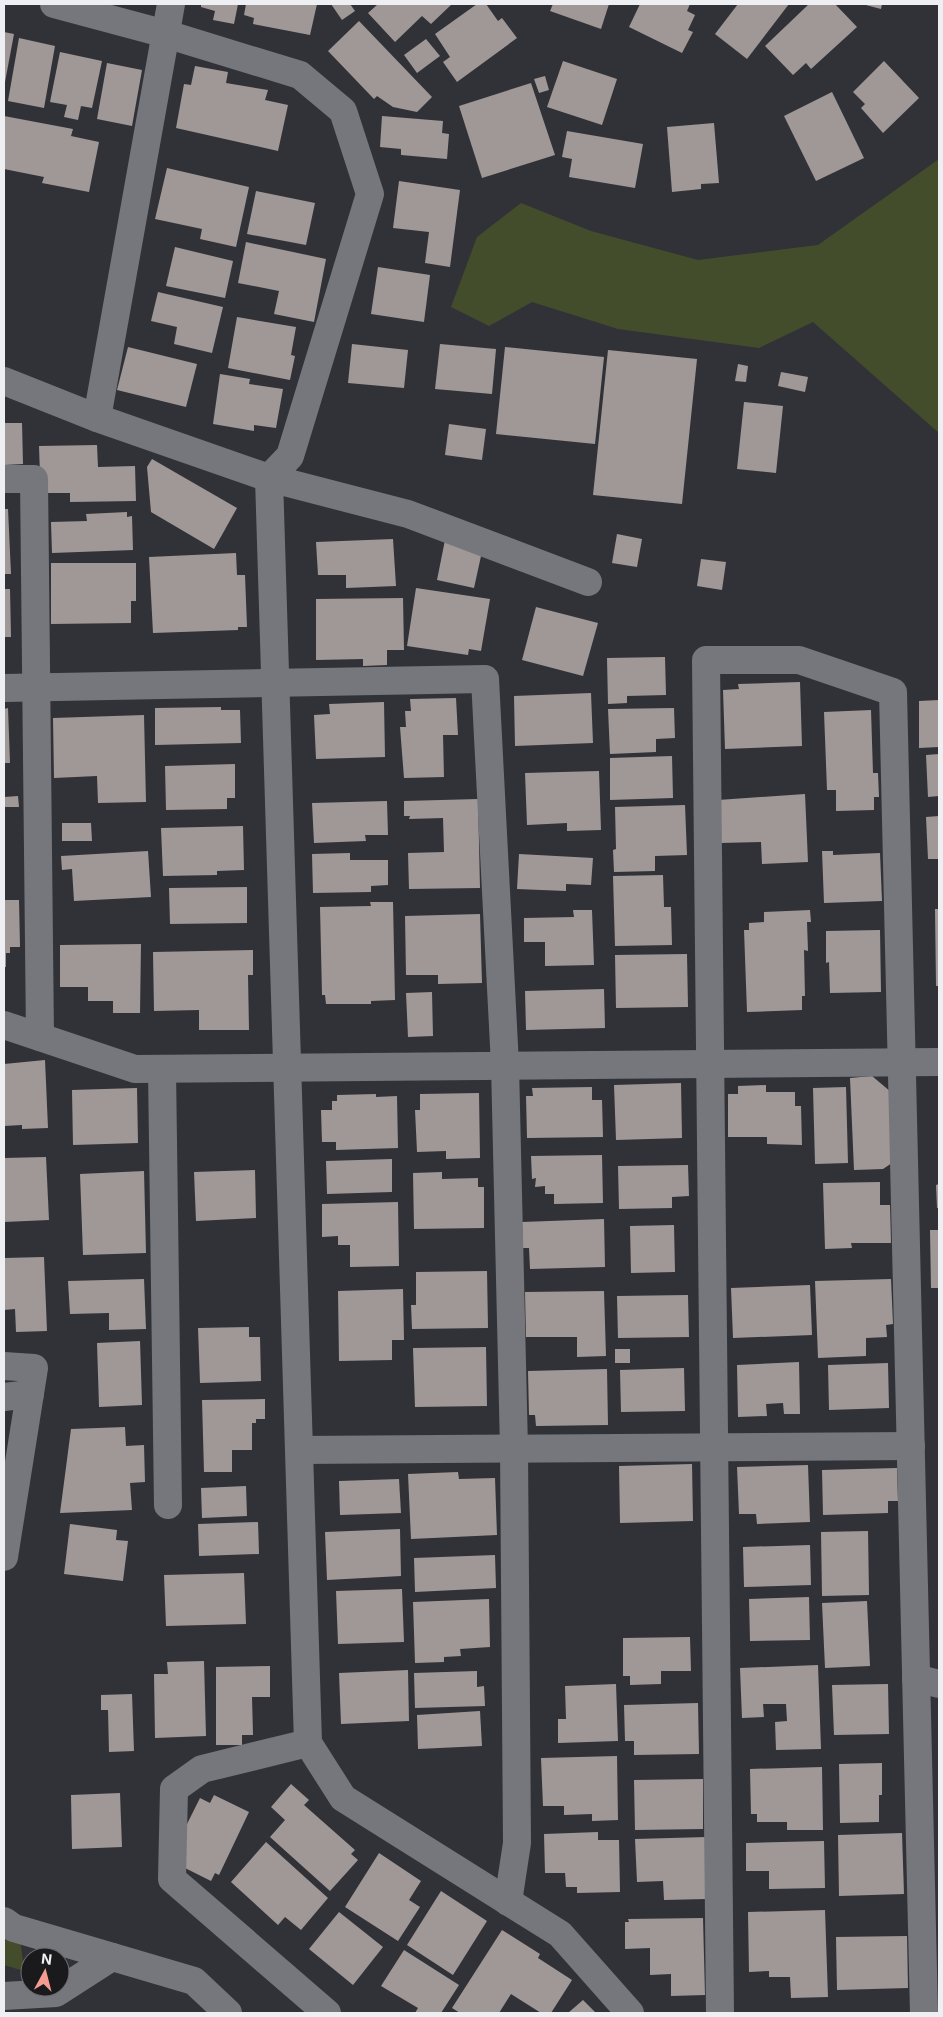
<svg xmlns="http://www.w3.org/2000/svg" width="943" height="2017" font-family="Inter,sans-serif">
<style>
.green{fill:#434d2c}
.building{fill:#a09896}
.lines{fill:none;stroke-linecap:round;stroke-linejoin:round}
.minor{stroke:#75777d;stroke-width:28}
</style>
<rect width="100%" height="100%" fill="#313238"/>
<g class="green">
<path d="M939,159V433L813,322L759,348L618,329L532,302L489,326L451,307L477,237L521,203L591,231L698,260L818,245Z"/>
<path d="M4,1933L21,1945L24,1971L4,1965Z"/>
</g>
<g class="building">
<path d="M201,4H238L234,24L213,20L215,11L201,7Z"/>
<path d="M246,4H317L310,35L253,24L254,18L244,15Z"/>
<path d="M331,4H350L355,11L342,20Z"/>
<path d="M378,4H452L431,24L422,16L395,42L368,13Z"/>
<path d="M477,4H486L498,21L502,18L517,38L457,82L443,62L450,57L435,34Z"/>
<path d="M553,4H609L601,29L550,11Z"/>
<path d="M640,4H690L687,11L695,15L688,30L693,32L682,53L629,27Z"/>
<path d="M738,4H789L747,59L715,34Z"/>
<path d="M809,4H835L857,27L811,69L806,63L793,75L765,46Z"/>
<path d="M862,4H882L881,9Z"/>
<path d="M359,21L432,97L417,112L393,107L377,96L374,99L328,51Z"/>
<path d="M4,32L14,34L5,82H4Z"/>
<path d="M19,38L55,46L44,108L8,101Z"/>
<path d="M426,39L440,56L417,73L404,55Z"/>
<path d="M60,52L102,61L92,108L81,106L78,120L64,117L67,105L50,102Z"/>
<path d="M563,61L617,79L602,125L547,107Z"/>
<path d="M884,61L919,98L883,133L861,108L865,104L853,92Z"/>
<path d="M107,63L142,70L132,126L97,119Z"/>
<path d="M195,66L228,72L226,83L268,90L265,100L288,105L278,151L176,128L184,84L191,85Z"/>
<path d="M545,76L549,90L539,93L534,79Z"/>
<path d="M531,83L555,155L482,178L459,106Z"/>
<path d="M832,92L864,158L816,181L784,116Z"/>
<path d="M4,116L73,129L71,136L99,142L89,192L42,183L44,177L4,169Z"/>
<path d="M382,116L443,121L442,133L449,134L447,159L401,155V149L380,147Z"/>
<path d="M714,123L719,183L701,184V189L672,192L667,127Z"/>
<path d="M567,131L643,144L635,188L569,177L572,159L562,157Z"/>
<path d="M167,168L249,187L236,247L200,239L202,229L155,219Z"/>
<path d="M399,181L460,190L450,267L425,263L429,232L393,228Z"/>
<path d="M256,191L315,203L306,245L247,234Z"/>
<path d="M246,242L326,259L314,322L274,314L279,291L238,283Z"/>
<path d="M175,247L233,261L225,298L166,286Z"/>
<path d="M378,267L430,275L424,322L371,314Z"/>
<path d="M158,292L223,307L212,353L174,344L177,327L151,321Z"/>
<path d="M237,317L296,327L291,355L295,356L290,380L228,368Z"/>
<path d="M352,344L408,350L404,388L348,383Z"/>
<path d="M440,344L496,349L492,394L435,389Z"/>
<path d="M128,347L197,364L186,407L117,390Z"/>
<path d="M505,347L604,357L595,444L496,434Z"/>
<path d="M608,350L697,359L682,504L593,495Z"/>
<path d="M738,364L748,366L746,382L735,381Z"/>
<path d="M781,372L808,377L805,392L778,386Z"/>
<path d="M220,374L250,379L249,384L283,389L276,428L254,425V431L213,424Z"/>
<path d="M744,402L783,406L776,473L737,469Z"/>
<path d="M4,423H22L23,464L4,465Z"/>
<path d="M449,424L486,429L482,460L445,455Z"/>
<path d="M97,445L98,467L135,466L136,501L70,502V493H46L40,475L39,446Z"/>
<path d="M152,459L237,508L214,549L151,512L147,467Z"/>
<path d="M4,509H8L11,574H4Z"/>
<path d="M127,512V517L132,516L133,550L52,553L51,522L87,521L86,514Z"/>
<path d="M617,534L642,539L637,567L612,563Z"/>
<path d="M393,539L396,586L346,588V575H318L316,542Z"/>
<path d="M445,540L483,547L474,588L437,580Z"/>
<path d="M236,553L237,575H245L247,627H238V630L153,633L149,557Z"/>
<path d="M701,559L726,562L722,590L697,586Z"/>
<path d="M51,563H136V601H131V623L51,624Z"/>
<path d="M416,588L490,599L481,651L469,649L468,655L407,646Z"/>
<path d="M4,589H10L11,637H4Z"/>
<path d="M403,598L404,650H387V665L363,666V659L316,660V599Z"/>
<path d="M536,607L598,623L583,676L522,660Z"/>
<path d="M665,657L666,695L627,696V703L608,704L607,658Z"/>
<path d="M800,682L802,746L725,749L723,690L739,689L738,684Z"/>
<path d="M591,693L593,743L515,746L514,696Z"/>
<path d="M456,698L458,735H443L444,777L404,778L400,727H406L405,711H411L410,699Z"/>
<path d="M939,700V747L919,748V701Z"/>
<path d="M384,702L385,757L316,759L314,715L330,714L329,704Z"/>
<path d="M221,707V710H240L241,743L155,745V708Z"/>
<path d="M8,708L10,763H4V709Z"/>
<path d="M674,708L675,738L656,739V752L610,754L608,709Z"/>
<path d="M871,710L873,773H878L879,797H874V810L836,811V790H827L824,712Z"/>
<path d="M144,715L146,802L98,803L97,776L54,778L53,718Z"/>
<path d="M939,754V796L928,797L926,755Z"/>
<path d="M672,756L673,798L610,800V758Z"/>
<path d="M235,764V798H227V809L166,810L165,766Z"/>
<path d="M599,771L601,830L567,831V823L527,825L525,773Z"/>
<path d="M805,794L808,862L762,864L761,842L720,843L718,800Z"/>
<path d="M18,796L19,807H4V797Z"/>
<path d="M478,799L480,888L409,889L408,853L444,852L443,818L409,819L410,816H404V801Z"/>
<path d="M387,801L388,835H365L366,841L314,843L312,803Z"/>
<path d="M685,805L687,855L655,856V871L614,872L613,850L616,849L615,807Z"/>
<path d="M939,816V859H928L926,817Z"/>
<path d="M62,823H91L92,841H62Z"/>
<path d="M243,826L244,870L217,871V875L163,876L161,828Z"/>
<path d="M148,851L151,897L74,901L72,869L62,870L61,856Z"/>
<path d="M822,851H833V855L880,853L882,901L824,903Z"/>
<path d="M350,853V860H388V885L371,886V892L313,893L312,854Z"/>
<path d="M519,854L593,858L591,885L566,884V891L517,889Z"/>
<path d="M663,875L664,907H671L672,945L615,946L613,876Z"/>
<path d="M247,887V923L170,924L169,888Z"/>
<path d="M4,900H19L20,947H10V953H6V967H4Z"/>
<path d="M370,902H393L395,1000L371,1001V1004H326L325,995H322L320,907L371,906Z"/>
<path d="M935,909H939V986H936Z"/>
<path d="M573,910H592L594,965L545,966V942H524V918L574,917Z"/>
<path d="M810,910L811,922H807L808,951L804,950L805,996H802V1010L747,1012L744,930H749V923L764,922V912Z"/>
<path d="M480,914L482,983L438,984V975H406L405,916Z"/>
<path d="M880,930L881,992L830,993L829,962L826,963V931Z"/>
<path d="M141,944L140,1013H113V1001H88V987H60V945Z"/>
<path d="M253,950V975H248L249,1030H199V1010L154,1011L153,952Z"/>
<path d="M687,954L688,1007L616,1008L615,955Z"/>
<path d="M604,989L605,1028L526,1030L525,991Z"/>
<path d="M432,992L433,1036L408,1037L406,993Z"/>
<path d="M45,1060L48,1128L22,1129V1125L4,1126V1064Z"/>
<path d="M872,1076L891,1092L892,1163L883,1169L854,1170L850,1078Z"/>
<path d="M681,1083L682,1138L616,1140L614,1085Z"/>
<path d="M766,1085V1092H795V1106H801L802,1145L767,1144V1137H728V1094H738V1086Z"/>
<path d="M592,1087V1100H602L603,1137L527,1138L526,1096H533L532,1088Z"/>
<path d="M846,1087L848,1163L815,1164L813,1088Z"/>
<path d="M137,1088L138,1143L73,1145L72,1090Z"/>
<path d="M479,1093L480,1158L446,1159V1151L417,1152L415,1110H420V1094Z"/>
<path d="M376,1094V1097L397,1096L398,1148L336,1150V1142H322L321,1110H332V1101H337V1095Z"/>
<path d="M602,1155L603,1203L554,1204V1194H545V1186L535,1187L536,1178L532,1179L531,1156Z"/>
<path d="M46,1157L49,1220L4,1222V1158Z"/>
<path d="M392,1159V1192L327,1194L326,1161Z"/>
<path d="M688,1165L689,1196L672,1197V1208L619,1209L618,1166Z"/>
<path d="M255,1170L256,1218L196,1221L194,1172Z"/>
<path d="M144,1171L146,1253L83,1255L80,1174Z"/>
<path d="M442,1172V1179L478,1178V1187H484V1228L414,1229L413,1173Z"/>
<path d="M880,1182V1205H890L891,1243H851L852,1248L825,1249L823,1183Z"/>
<path d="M939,1184V1208H937L936,1185Z"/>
<path d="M398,1202L399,1266L350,1267V1245H338V1236L322,1237V1204Z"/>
<path d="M604,1219L605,1267L530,1269L529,1248H523L522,1222Z"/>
<path d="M674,1225L675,1272L631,1273L630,1226Z"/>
<path d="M930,1230H939V1288H931Z"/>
<path d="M44,1257L47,1331L16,1332L15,1309L4,1310V1258Z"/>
<path d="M487,1271L488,1328L412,1329L411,1305H416V1272Z"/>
<path d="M144,1279L146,1329L109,1330V1313L70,1314L68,1281Z"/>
<path d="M891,1279L893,1324L886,1325L887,1337L866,1338V1356L818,1358L815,1281Z"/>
<path d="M810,1285L812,1335L733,1338L731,1288Z"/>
<path d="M403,1289L404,1340H392V1360L339,1361L338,1291Z"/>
<path d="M604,1291L606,1356L577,1357V1337H526L525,1292Z"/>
<path d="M688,1295L689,1337L618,1338L617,1296Z"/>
<path d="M249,1327V1337H260L261,1381L200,1383L198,1328Z"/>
<path d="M140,1341L142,1405L99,1407L97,1343Z"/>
<path d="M486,1347L487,1406L415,1407L413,1348Z"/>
<rect x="615" y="1349" width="15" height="14"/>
<path d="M799,1362L800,1414H784L783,1403L766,1404L767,1416L738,1417L737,1365Z"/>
<path d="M888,1363L889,1408L829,1410L828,1365Z"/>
<path d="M684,1368L685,1411L621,1412L620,1370Z"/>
<path d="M607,1369L608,1425L536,1426L535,1415H529L528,1371Z"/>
<path d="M265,1399V1419H256V1423H252V1450H232V1472H204L202,1400Z"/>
<path d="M125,1427L126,1446L144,1445L145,1482L130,1483L132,1510L60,1513L71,1429Z"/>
<path d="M692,1464L693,1521L620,1523L619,1466Z"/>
<path d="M808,1465L810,1522L757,1524L756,1514H739L737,1467Z"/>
<path d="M897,1468L898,1501H888V1513L823,1515L822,1470Z"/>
<path d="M458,1472L459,1479L495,1478L497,1535L411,1539L408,1474Z"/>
<path d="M399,1479L401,1513L340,1515L339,1481Z"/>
<path d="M246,1486L247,1516L202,1518L201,1488Z"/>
<path d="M258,1522L259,1554L199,1556L198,1524Z"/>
<path d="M70,1524L117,1530L116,1540L128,1541L123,1581L64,1574Z"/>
<path d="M400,1529L401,1576L327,1580L325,1532Z"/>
<path d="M868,1531L869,1595L822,1596L821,1532Z"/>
<path d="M810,1545L811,1585L744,1587L743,1547Z"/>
<path d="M495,1555L496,1588L415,1592L414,1558Z"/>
<path d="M244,1573L246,1624L166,1626L164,1575Z"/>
<path d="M402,1589L404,1642L338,1644L336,1591Z"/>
<path d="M809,1597L810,1640L750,1641L749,1599Z"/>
<path d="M489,1599L490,1647L460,1649L461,1656L444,1657V1662L415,1663L413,1602Z"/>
<path d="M867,1601L870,1666L825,1668L822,1603Z"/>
<path d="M690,1637L691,1671H661V1684L630,1685V1676H623V1638Z"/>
<path d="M204,1661L206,1736L155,1738L154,1674H168L167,1662Z"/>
<path d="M818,1665L821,1749L776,1750L775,1722L787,1721L786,1704H763L764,1717L742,1718L740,1668Z"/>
<path d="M270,1666V1697H252L253,1735H242V1745H216V1667Z"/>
<path d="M408,1670L409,1721L341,1724L339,1673Z"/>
<path d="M477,1671V1687L484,1686L485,1706L415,1708L414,1673Z"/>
<path d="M616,1684L618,1741L558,1743V1719H566L565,1686Z"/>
<path d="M888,1684L889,1734L834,1735L832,1685Z"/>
<path d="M132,1694L134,1751L109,1752L108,1710H101V1695Z"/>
<path d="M698,1703L699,1754L634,1755V1741H625L624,1705Z"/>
<path d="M480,1711L482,1746L418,1749L417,1715Z"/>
<path d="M617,1756L618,1820L592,1821V1814L564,1815V1806H543L541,1758Z"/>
<path d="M882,1763V1795H879V1822L840,1823L839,1764Z"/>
<path d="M822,1767L823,1830H787V1822H757V1814H751L750,1769Z"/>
<path d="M703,1779V1829L635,1830L634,1780Z"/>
<path d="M291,1784L309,1800L304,1805L355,1850L351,1854L358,1860L330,1891L270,1837L285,1820L271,1807Z"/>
<path d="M120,1793L122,1847L72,1849L71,1795Z"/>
<path d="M214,1795L249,1812L219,1875L215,1873L211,1881L181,1866L179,1840L200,1798L210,1803Z"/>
<path d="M598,1832V1840H619L620,1892L577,1893V1887H566L565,1873H545L544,1834Z"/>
<path d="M902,1833L904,1894L839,1896L838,1835Z"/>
<path d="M707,1837L706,1899L664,1900L663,1881L637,1882L635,1839Z"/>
<path d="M824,1841L825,1888L769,1889V1871H746V1843Z"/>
<path d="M266,1842L328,1898L301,1930L285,1917L278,1925L231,1882Z"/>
<path d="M379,1853L421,1881L409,1900L420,1907L398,1941L345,1907Z"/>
<path d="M441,1891L487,1921L453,1975L407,1945Z"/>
<path d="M825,1910L828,1997L791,1998L790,1977H769V1971L749,1972L748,1912Z"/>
<path d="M339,1912L383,1947L353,1985L309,1949Z"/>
<path d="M703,1918L705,1995L671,1996V1974L650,1975V1948L625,1949V1922H629L628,1919Z"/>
<path d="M502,1930L540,1954L538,1958L572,1980L551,2013H541L511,1994L499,2013H460L452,2008Z"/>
<path d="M907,1936L908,1988L837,1990L836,1937Z"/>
<path d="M404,1950L459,1985L441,2013H415L418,2008L381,1986Z"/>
<path d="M583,2000L596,2013H568Z"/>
</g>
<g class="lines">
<g class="minor">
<path d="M54,4L166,34L300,75L343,111L370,194L290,456L269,478L408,514L588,582"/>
<path d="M4,381L97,418L269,478L308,1743L343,1798L560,1934L630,2013"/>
<path d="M97,418L171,4"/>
<path d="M4,479H34L40,1037"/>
<path d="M4,688L485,679L505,1065L514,1449L517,1843L508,1902"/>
<path d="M4,1025L135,1069L939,1062"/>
<path d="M162,1069L168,1505"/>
<path d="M4,1366L34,1368L4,1557"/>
<path d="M4,1397L30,1394"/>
<path d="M299,1450L911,1446"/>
<path d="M916,1678L939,1684"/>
<path d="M308,1743L202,1769L174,1789L172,1879L327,2013"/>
<path d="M4,1921L14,1928L194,1981L228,2013"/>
<path d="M4,1996L56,1993L112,1957"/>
<path d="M720,2013L706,660H799L893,692L924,2013"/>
</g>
</g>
<rect width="943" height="2017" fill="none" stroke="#eeeff3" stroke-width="10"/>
<g transform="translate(45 1972) rotate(7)"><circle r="24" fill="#1a1a1d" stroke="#6f6f73"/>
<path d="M0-4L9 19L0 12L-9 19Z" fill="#f59c91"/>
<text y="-8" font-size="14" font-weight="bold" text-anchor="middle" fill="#eeeff3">N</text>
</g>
</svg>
